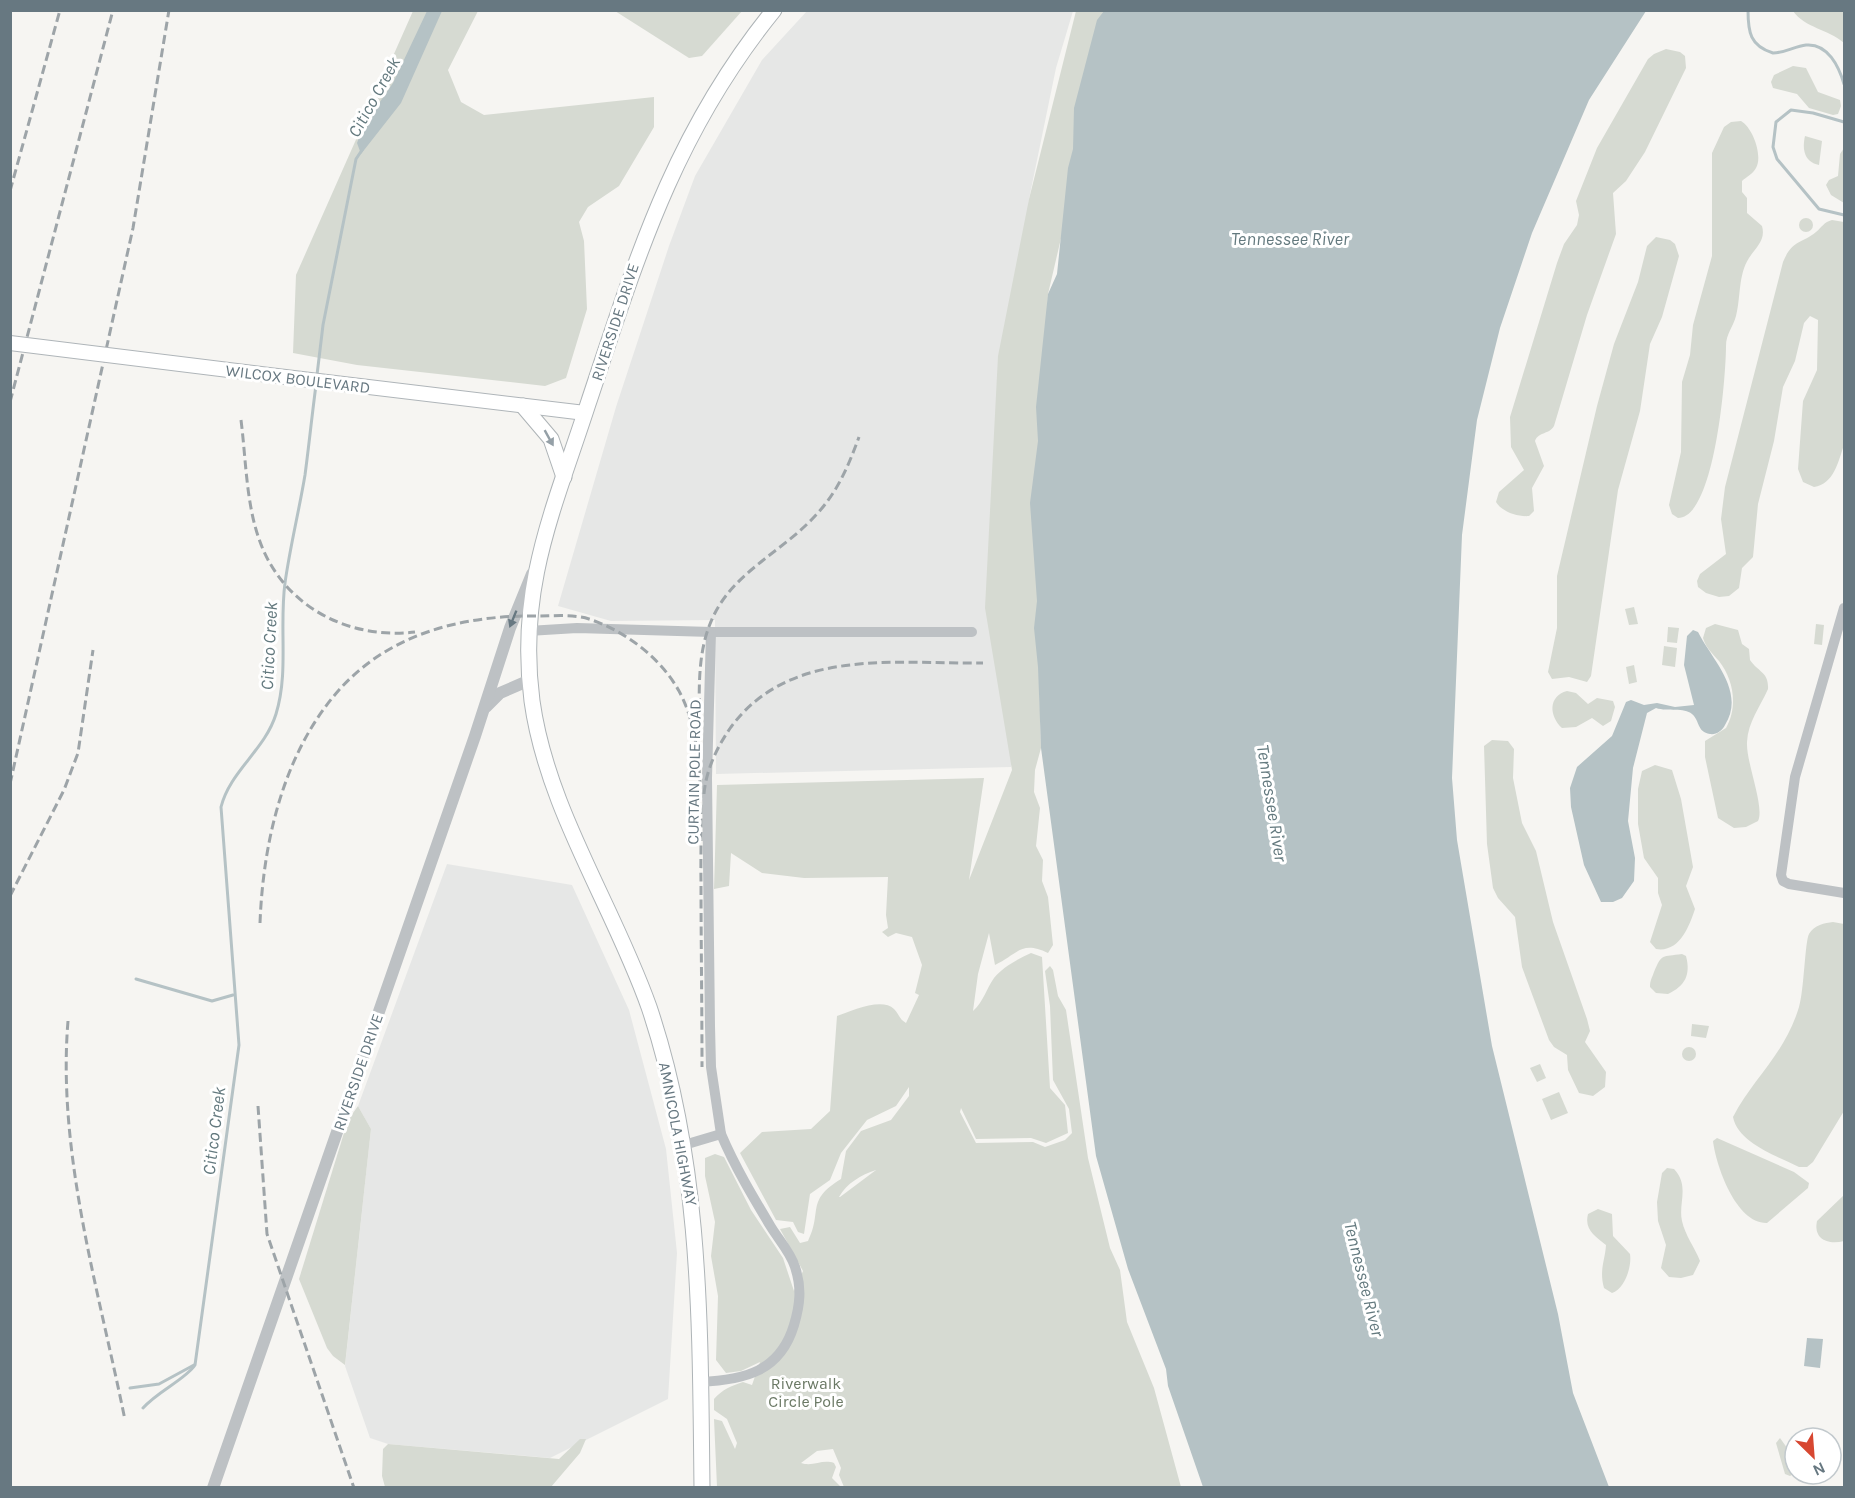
<svg xmlns="http://www.w3.org/2000/svg" width="1855" height="1498" font-family="Karla,sans-serif">
<style>
.built{fill:#e6e7e6}
.green{fill:#d6dad2;fill-rule:evenodd}
.water{fill:#b5c2c5}
.lines{fill:none;stroke-linecap:round;stroke-linejoin:round}
.stream{stroke:#b5c2c5;stroke-width:3}
.secondary-casing{stroke:#afb5b9;stroke-width:16}
.primary-casing{stroke:#aeb4b7;stroke-width:17}
.minor{stroke:#bdc1c4;stroke-width:10}
.tertiary{stroke:#bdc1c4;stroke-width:12}
.secondary{stroke:#fff;stroke-width:14}
.primary{stroke:#fff;stroke-width:15}
.rail{stroke:#9da4a8;stroke-width:3;stroke-dasharray:9 4.5;stroke-linecap:butt}
.secondary-bridge-casing{stroke:#afb5b9;stroke-width:16;stroke-linecap:butt}
.secondary-bridge{stroke:#fff;stroke-width:14}
.oneway{fill:#95a0a7}
.oneway2{fill:#677881}
.labels{text-anchor:middle;dominant-baseline:central;stroke-width:6;stroke-linejoin:round;paint-order:stroke}
.street-label{font-size:16px;fill:#677881;stroke:#fff}
.park-label{font-size:16px;fill:#6b7965;stroke:#fff}
.water-label{font-size:18px;font-style:italic;fill:#63797e;stroke:#fff}
</style>
<rect width="100%" height="100%" fill="#f6f5f2"/>
<g class="built">
<path d="M807,11H1073L1056,68L1029,199L1011,376L1018,740L1011,767L716,774L715,620L611,621L558,606L616,407L669,246L695,176L762,60Z"/>
<path d="M447,864L572,885L629,1010L666,1149L677,1253L668,1399L550,1458L388,1444L370,1438L345,1366L371,1129L358,1106Z"/>
</g>
<g class="green">
<path d="M413,11H478L448,70L461,102L484,115L654,97V127L619,186L588,207L579,222L584,241L587,309L566,378L545,386L357,365L293,353L296,275Z"/>
<path d="M615,11H742L702,56L689,58Z"/>
<path d="M1076,11H1114L1048,294L1037,601L1041,748L1035,770L1034,792L1040,808L1036,846L1043,860L1042,881L1048,897L1053,945L1048,953C1021,940 1018,954 995,965L989,933L978,974L973,1011C984,1001 986,989 994,978C1003,967 1018,959 1031,953L1042,957L1050,1088L1065,1105L1068,1133L1046,1143L1031,1138L976,1139L961,1108L960,1112L976,1143L1033,1142L1045,1147L1065,1140L1072,1133L1069,1109L1053,1080L1050,1006L1045,971L1050,966L1053,970L1058,996L1066,1010L1088,1158L1110,1248L1120,1270L1127,1322L1154,1388L1181,1487H844L839,1475L841,1468L833,1449L817,1451L801,1463C813,1467 822,1459 834,1463L836,1467L832,1478L841,1487H717L714,1419L722,1421L735,1449L737,1443L727,1419L714,1410V1399C723,1389 731,1386 743,1382L752,1385L760,1362L741,1371L726,1373L716,1360L718,1296L711,1256L715,1222L705,1176V1158L715,1154L724,1157L751,1210L783,1258L794,1291L803,1271L780,1229L790,1227L800,1243L808,1241C823,1211 805,1201 841,1179L846,1151L861,1131L891,1120L909,1096V1087L896,1106L867,1120L841,1153L830,1180L810,1194L804,1234L798,1232L793,1222L776,1220L740,1153L762,1132L811,1129L830,1111L837,1016C851,1011 882,997 894,1009C899,1014 899,1019 906,1023L919,995L915,993L922,965L912,937L896,933L888,937L882,932L888,928L886,915L888,877L804,878L762,873L731,853L729,886L714,889L717,785L984,778L969,880L1012,770L985,608L998,356L1029,199ZM876,1170L840,1197H839C847,1183 861,1175 876,1170Z"/>
<path d="M1793,11H1844V43C1828,29 1805,28 1793,11Z"/>
<path d="M1666,49L1680,52L1685,56L1686,68L1645,152L1626,181L1613,193L1616,234L1587,315L1554,426C1549,435 1539,431 1535,441L1544,466L1532,488L1534,511L1529,516C1518,517 1502,512 1496,502L1499,492L1524,470L1511,447L1510,417L1557,263L1564,244L1577,225L1579,215L1576,201L1597,148L1648,59L1654,54Z"/>
<path d="M1793,66L1806,68L1818,92L1840,100L1841,106L1838,114L1833,115L1809,108L1797,94L1773,88L1771,82L1774,75Z"/>
<path d="M1741,121C1753,128 1763,156 1756,168C1753,174 1746,177 1742,181V192L1747,198V213L1762,226C1766,240 1756,247 1749,258C1738,275 1741,297 1736,316C1733,327 1726,334 1726,346C1726,376 1715,518 1678,518L1672,514L1669,505L1681,452L1682,382L1690,355L1693,325L1712,256V153L1724,127L1731,122Z"/>
<path d="M1805,136L1822,141L1819,165C1804,162 1802,149 1805,136Z"/>
<path d="M1844,148V203L1831,195L1826,185L1829,180L1838,176L1840,154Z"/>
<circle cx="1806" cy="225" r="7"/>
<path d="M1832,220L1844,222V445C1838,462 1834,484 1814,487L1803,482L1798,469L1803,401L1817,370L1818,320L1810,316L1804,323L1795,361L1783,387L1774,441L1758,504L1753,557L1742,568L1739,588L1729,596L1719,597L1706,593L1698,587L1697,581L1700,574L1726,554L1721,519L1725,487L1783,262C1792,240 1801,244 1816,232C1822,227 1824,222 1832,220Z"/>
<path d="M1656,237L1670,240L1675,244L1679,256L1662,317L1650,344L1640,411L1618,490L1591,676L1587,682L1569,677L1552,679L1548,672L1557,628V576L1597,406L1614,344L1638,282L1647,246Z"/>
<path d="M1634,607L1638,624L1629,625L1625,609Z"/>
<path d="M1715,624L1738,630L1742,644L1749,649L1750,660C1758,672 1769,672 1768,689C1760,707 1748,722 1747,742C1746,763 1765,807 1758,821L1746,827L1734,828L1718,818L1705,757V741L1726,728C1738,707 1734,680 1719,661C1712,653 1706,648 1703,638L1706,628Z"/>
<path d="M1816,624L1824,625L1822,645L1814,644Z"/>
<path d="M1668,627L1679,628L1677,643L1667,642Z"/>
<path d="M1664,646L1677,648L1675,667L1662,665Z"/>
<path d="M1634,665L1637,682L1629,684L1626,667Z"/>
<path d="M1567,691L1576,693L1588,704L1597,698L1613,701L1615,707L1611,721L1603,726L1592,718L1576,727L1562,728C1549,716 1548,696 1567,691Z"/>
<path d="M1492,740L1508,741L1514,749L1513,778L1522,823L1536,851L1553,922L1587,1019L1590,1031L1585,1042L1606,1072L1605,1087L1593,1096L1579,1093L1568,1070L1567,1055L1554,1047L1549,1040L1522,967L1515,917L1498,898L1493,888L1487,844L1484,746Z"/>
<path d="M1655,765L1672,770L1681,799L1693,867L1686,886L1695,909C1689,927 1679,953 1656,949L1650,942L1662,905L1658,893V878L1644,858L1638,824V789L1642,771Z"/>
<path d="M1833,922L1844,924V1111L1813,1162L1807,1167H1799C1777,1156 1738,1143 1733,1117C1754,1077 1785,1054 1799,1007C1804,991 1805,941 1809,934C1814,925 1825,923 1833,922Z"/>
<path d="M1682,954L1686,956C1691,975 1685,986 1668,994L1656,993L1650,987C1650,980 1652,978 1654,972C1662,953 1662,957 1682,954Z"/>
<path d="M1692,1024L1709,1026L1706,1038L1691,1036Z"/>
<circle cx="1689" cy="1054" r="7"/>
<path d="M1540,1064L1546,1078L1537,1082L1530,1068Z"/>
<path d="M1559,1092L1568,1113L1551,1120L1542,1099Z"/>
<path d="M358,1106L371,1129L345,1365L333,1356L327,1348L299,1279L348,1120Z"/>
<path d="M1717,1138L1794,1172L1809,1183L1808,1188L1767,1223C1736,1224 1716,1166 1713,1141Z"/>
<path d="M1667,1168L1674,1169C1690,1186 1678,1203 1682,1221C1685,1235 1695,1248 1700,1261L1693,1275L1681,1278L1669,1277L1661,1268L1666,1245L1658,1221L1657,1202L1662,1173Z"/>
<path d="M1844,1195V1241C1829,1245 1813,1240 1817,1221Z"/>
<path d="M1598,1209L1612,1214L1613,1236L1630,1254C1632,1266 1625,1289 1612,1293L1604,1288C1599,1270 1605,1261 1606,1245C1595,1236 1584,1230 1588,1214Z"/>
<path d="M1780,1438L1795,1459V1473L1790,1476L1785,1474L1776,1443Z"/>
<path d="M580,1439H586L580,1453L551,1487H385L382,1476L383,1449L388,1444L559,1459Z"/>
</g>
<g class="water">
<path d="M427,11H442L401,103L361,154L357,143L364,125L393,83Z"/>
<path d="M1104,11H1646L1589,100L1532,233L1500,328L1477,420L1462,535L1452,778L1457,840L1492,1046L1558,1314L1573,1393L1609,1487H1203L1168,1386L1166,1369L1128,1269L1096,1156L1041,748L1038,667L1034,628L1037,601L1030,503L1038,441L1036,407L1048,294L1057,274L1068,168L1073,149L1074,108L1097,20Z"/>
<path d="M1693,630L1698,632C1712,660 1746,691 1725,725C1722,731 1716,735 1710,734C1697,732 1700,721 1692,714C1684,707 1668,712 1656,708L1647,713L1633,768L1628,821L1635,858L1634,881L1622,898L1613,902H1601L1584,865L1571,807L1570,788L1577,767L1612,736L1626,702L1631,700L1644,705L1657,703L1675,707L1694,705L1684,665L1687,636Z"/>
<path d="M1807,1338L1823,1339L1820,1368L1804,1366Z"/>
</g>
<g class="lines">
<g class="stream">
<path d="M1748,10C1748,32 1750,46 1773,53C1785,53 1795,46 1806,45C1828,43 1839,67 1844,84"/>
<path d="M1844,122L1813,113L1791,110L1776,122L1773,147L1777,159L1819,209L1844,215"/>
<path d="M317,375L323,325L356,159L362,150"/>
<path d="M136,979L212,1001L233,995"/>
<path d="M130,1388L159,1384L194,1365"/>
<path d="M143,1408C158,1391 186,1379 195,1365L239,1045L221,807C230,771 265,750 276,714C289,672 279,627 285,583C290,547 299,511 305,475C309,445 312,415 316,385"/>
</g>
<defs>
<path id="secondary" d="M269,375L585,413"/>
<g id="primary">
<path d="M523,406L551,439L564,477"/>
<path d="M702,1488C700,1324 702,1164 649,1007C613,905 547,809 532,701C517,587 554,509 588,404C637,257 674,133 774,10"/>
</g>
</defs>
<use href="#secondary" class="secondary-casing"/>
<use href="#primary" class="primary-casing"/>
<g class="minor">
<path d="M1844,608L1795,777L1781,875L1783,881L1789,884L1844,893"/>
<path d="M528,631L577,628L711,632H972"/>
<path d="M684,1145L721,1134L711,1067L710,1026L707,778L711,632"/>
<path d="M700,1382C744,1380 780,1372 794,1325C800,1305 802,1288 795,1267C791,1253 779,1240 771,1227C753,1197 735,1167 721,1134"/>
</g>
<g class="tertiary">
<path d="M486,707L500,693L530,680"/>
<path d="M213,1488L475,736L510,628L532,574"/>
</g>
<use href="#secondary" class="secondary"/>
<use href="#primary" class="primary"/>
<g class="rail">
<path d="M10,191L60,10"/>
<path d="M10,402L113,10"/>
<path d="M241,420C246,459 246,502 259,539C282,606 348,640 415,632"/>
<path d="M699,734C700,697 696,659 710,624C729,574 780,554 815,516C837,493 848,467 859,437"/>
<path d="M10,784L133,228L169,10"/>
<path d="M704,794C706,770 717,747 731,727C790,647 896,664 983,663"/>
<path d="M10,896L64,790L78,753L93,650"/>
<path d="M260,923C263,843 283,753 339,690C390,633 463,615 538,616C554,616 573,614 589,619C625,631 660,657 679,691C707,742 700,825 701,882C701,944 702,1005 702,1067"/>
<path d="M10,949L11,948"/>
<path d="M68,1021C57,1153 99,1291 125,1420"/>
<path d="M258,1106L267,1234L354,1488"/>
</g>
<defs>
<path id="secondary-bridge" d="M10,343L269,375"/>
</defs>
<use href="#secondary-bridge" class="secondary-bridge-casing"/>
<use href="#secondary-bridge" class="secondary-bridge"/>
</g>
<defs><path id="oneway-solid" d="M-6-.8H1V-3.2L6.5 0L1 3.2V.8H-6Z" transform="scale(1.5)"/></defs>
<use class="oneway" href="#oneway-solid" transform="translate(549 438) rotate(61)"/>
<use class="oneway2" href="#oneway-solid" transform="translate(513 619) rotate(112)"/>
<g class="labels">
<g class="street-label">
<text transform="translate(615 322) rotate(-72)">RIVERSIDE DRIVE</text>
<text transform="translate(298 379) rotate(7)">WILCOX BOULEVARD</text>
<text transform="translate(694 772) rotate(-89)">CURTAIN POLE ROAD</text>
<text transform="translate(358 1072) rotate(-71)">RIVERSIDE DRIVE</text>
<text transform="translate(678 1134) rotate(79)">AMNICOLA HIGHWAY</text>
</g>
<g class="park-label">
<text x="806" y="1383">Riverwalk<tspan x="806" dy="18">Circle Pole</tspan></text>
</g>
<g class="water-label">
<text transform="translate(374 97) rotate(-61)">Citico Creek</text>
<text x="1290" y="239">Tennessee River</text>
<text transform="translate(269 646) rotate(-87)">Citico Creek</text>
<text transform="translate(1272 803) rotate(81)">Tennessee River</text>
<text transform="translate(214 1131) rotate(-83)">Citico Creek</text>
<text transform="translate(1364 1279) rotate(76)">Tennessee River</text>
</g>
</g>
<rect width="1855" height="1498" fill="none" stroke="#677881" stroke-width="24"/>
<g transform="translate(1813 1456) rotate(155)"><circle r="28" fill="#ffffff" stroke="#c2c9cd" stroke-width="1.5"/>
<path d="M0-4.5L10 22L0 15L-10 22Z" fill="#d74731"/>
<text y="-9" font-size="16" font-weight="bold" text-anchor="middle" fill="#677881">N</text>
</g>
</svg>
